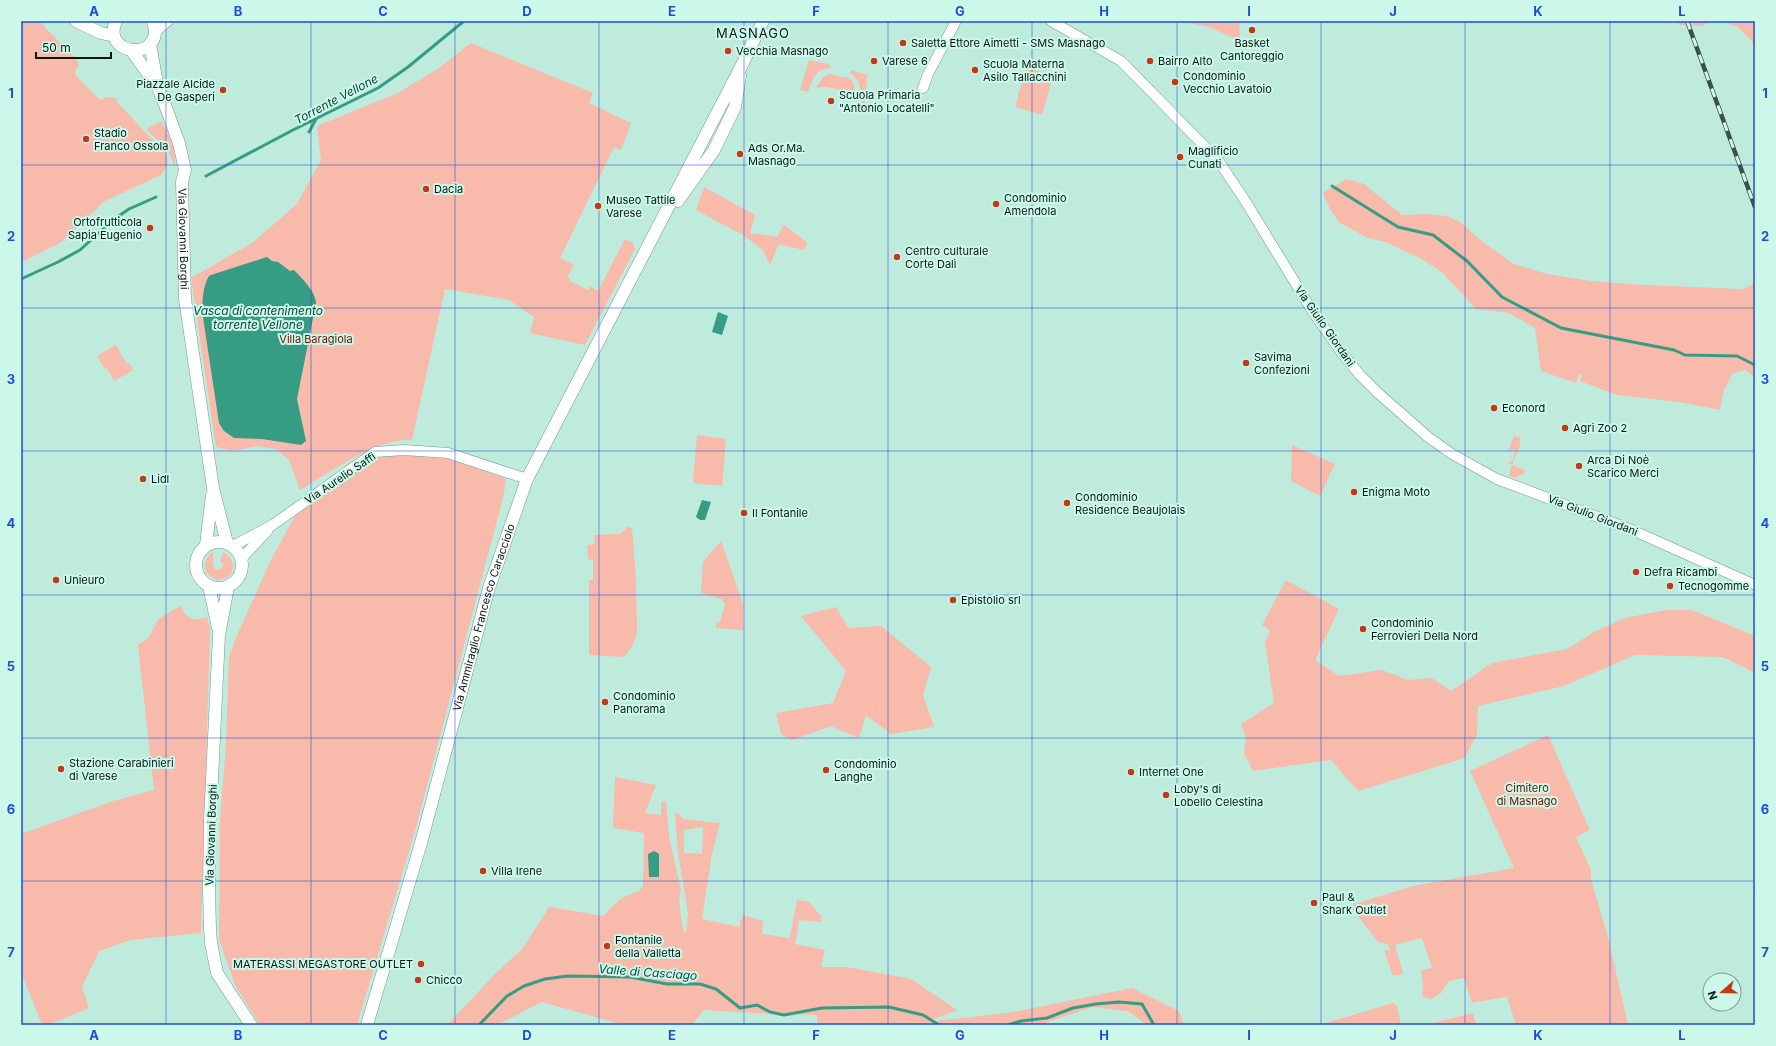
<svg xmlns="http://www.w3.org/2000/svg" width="1776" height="1046" font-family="Inter,sans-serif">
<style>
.green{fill:#f7baab;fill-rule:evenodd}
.water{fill:#369c84}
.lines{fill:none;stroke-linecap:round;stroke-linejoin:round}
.stream{stroke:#369c84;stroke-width:3}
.minor-casing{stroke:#729b8f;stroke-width:11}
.major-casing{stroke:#729b8f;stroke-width:13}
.minor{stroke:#fff;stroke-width:10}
.major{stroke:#fff;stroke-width:12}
.rail-casing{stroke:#3a514b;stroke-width:4.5}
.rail{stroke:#ccf8ea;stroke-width:3;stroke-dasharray:9;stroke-linecap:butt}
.grid{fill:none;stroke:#1d4ed8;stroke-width:1;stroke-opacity:0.55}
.poi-dot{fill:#c33916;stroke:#ccf8ea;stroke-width:1.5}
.labels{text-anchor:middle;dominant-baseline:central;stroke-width:4;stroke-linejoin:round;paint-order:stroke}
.poi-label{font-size:11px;fill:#091915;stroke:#ccf8ea;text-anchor:start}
.street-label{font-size:11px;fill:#091915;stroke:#ccf8ea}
.park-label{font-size:11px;fill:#691200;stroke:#ccf8ea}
.water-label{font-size:12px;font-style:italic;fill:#0e483c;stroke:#ccf8ea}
.quarter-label{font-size:13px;letter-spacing:1px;fill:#091915;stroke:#ccf8ea}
.neatline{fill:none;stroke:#1d4ed8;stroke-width:1.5}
.grid-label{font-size:13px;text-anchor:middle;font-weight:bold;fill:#1d4ed8}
</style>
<rect width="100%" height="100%" fill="#bfebdd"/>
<g class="green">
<path d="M21,21H39L77,60L79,64L75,72L76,76L101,101L106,97L117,98L116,101L166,154C169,163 167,167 161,175L105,201L60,243L21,262Z"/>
<path d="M1179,21H1239L1240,41L1209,27Z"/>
<path d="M1675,21H1717L1700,26L1680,25Z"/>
<path d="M1723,21H1755V45L1739,28Z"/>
<path d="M471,43L593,93L589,103L631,123L621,150L614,147L560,258L574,265L568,275L570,281L588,290L590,286L598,291L625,239L633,243L635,249L585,345L530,333L534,317L509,300L445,289L412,440C379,437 329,473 300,490L289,460L276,449L257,446L233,451L216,447L191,278L252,243L297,204L321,160L317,126L398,93L439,68Z"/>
<path d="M809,60L831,65L830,68C815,69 813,79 808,92L800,90Z"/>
<path d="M1026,67L1053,76L1042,115L1015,107Z"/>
<path d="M851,70L867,75L865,108L862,105L859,82L851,73Z"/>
<path d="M829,74L836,75V76L846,78L847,77L853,82L857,102C845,92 831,84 816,88L823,77Z"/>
<path d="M161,121L174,146L175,165H173C174,152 155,138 146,129Z"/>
<path d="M1346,179L1364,184L1402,215L1427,214L1447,216L1460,222L1484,243L1514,264L1547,274L1591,281L1644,285L1743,289L1755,283V378L1746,370L1733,373L1724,390L1720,410L1679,402L1617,395L1580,381L1582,376L1579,374L1576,383L1541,371L1535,328L1509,313L1476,309L1443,273L1420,258L1385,242L1368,238L1340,223L1331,211L1323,193Z"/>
<path d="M704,187L755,215L750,233L777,237L784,225L807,242L804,250L779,244L770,265L762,249L743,235L696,210Z"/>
<path d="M116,345L127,364L129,363L133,370L114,381L107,368L105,369L97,356Z"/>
<path d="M697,435L726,439L722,486L693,483Z"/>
<path d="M1514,436L1521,438L1519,442L1521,443L1512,465L1525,470L1523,474L1515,478L1509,476L1512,464L1507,463L1513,460L1515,450L1508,451Z"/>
<path d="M1292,445L1335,464L1320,496L1291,481Z"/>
<path d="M392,455L446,457L506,479L504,494L415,831L357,1025H260L235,985L219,940L220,820L226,743L229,657L237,635L272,558L295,516L373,459Z"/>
<path d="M627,527L632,528L636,579L637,633L632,646L624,657L589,655V580H593V560L588,559L587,545L595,544L594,535L621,534Z"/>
<path d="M721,541L743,604V630L716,628L717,622H720L725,604L722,599L701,593L703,562Z"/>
<path d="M213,552V565L216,570H218L222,568L223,564L220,561L223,552C239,560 235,581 216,580L207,573C203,564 205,558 213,552Z"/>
<path d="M1286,580L1339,609L1315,660L1339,676L1382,670L1408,680L1432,678L1451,691L1492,663L1567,649L1594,632L1625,618L1667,610H1692L1755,636V673L1723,657L1635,655L1564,686L1478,706L1477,734L1465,758L1358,791L1331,760L1253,771L1244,753L1246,738L1241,724L1274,703L1265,641L1270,631L1262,625Z"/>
<path d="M181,605C185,619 194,622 207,617L210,628L201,933L130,940L99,951L82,987L89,1008L48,1025H42L21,972V834L113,801L154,790L138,645C151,638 151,633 157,621C160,617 176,609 181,605Z"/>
<path d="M836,607L848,628L881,626L931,667L923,695L934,727L891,734L866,715L859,738L831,726L792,740L781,734L776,713L833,703L846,671L801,616Z"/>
<path d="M1548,735L1590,830L1576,837L1591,870V880L1608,937L1628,1025H1516L1507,997L1520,994L1472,1003L1464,978L1449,981L1441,993L1432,999L1425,998L1422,994L1423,985L1421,970L1432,968L1422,938L1395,945L1403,974L1393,976L1384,950L1390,951L1388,944L1378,942L1351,907L1355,904L1413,886L1514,868L1470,771Z"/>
<path d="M615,777L656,785L645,813L661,815V802L666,801L669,837L681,890L679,901L683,931L686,932L688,914L678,852L675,812L679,814L683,819L720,823L712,854L702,919L739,927L742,915L763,921L762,934L790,938L797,900L809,902L821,916V922L799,920L795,944L825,950L821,967H847L911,979L957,1010L927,1022L1013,1012L1132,988L1179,1011L1184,1025H1147L1128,1011L1092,1007L1039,1025H817V1015L755,1013L704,1010L692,1025H624L542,1002L497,1025H447L496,973L523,948L549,907L603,916L620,899L640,890L643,886L644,833L613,828ZM703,827L702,854L684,853V830Z"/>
<path d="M1393,1003L1397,1006L1401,1025H1319Z"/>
<path d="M1473,1013L1476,1025H1425Z"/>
</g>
<g class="water">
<path d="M267,257L272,261L278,262L290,271L294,270C303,280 315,290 316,303L297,399L306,441L301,445L262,439L234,438L224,431L219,423L203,317C202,304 202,288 209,276L211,275Z"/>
<path d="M718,312L728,316L722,335L712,332Z"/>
<path d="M702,500L711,502L705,520H700L696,517Z"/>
<path d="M654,851L659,854V877H649L648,854Z"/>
</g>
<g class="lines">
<g class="stream">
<path d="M309,132L316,119"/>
<path d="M206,176L293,130L378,88L408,67L464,21"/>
<path d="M1332,186L1398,227L1433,235L1467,261L1502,297L1561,328L1674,350L1685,355L1737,356L1755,365"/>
<path d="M21,279L58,262L80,250L113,220L129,209L156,197"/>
<path d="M479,1025L507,996L524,986L545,979L568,976L630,977L667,984H700L716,989L740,1008L757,1005L770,1012L784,1015L822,1008L889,1007L923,1015L939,1025"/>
<path d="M1008,1025L1021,1021L1047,1018L1073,1008L1096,1004L1119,1002L1142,1004L1154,1025"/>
</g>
<defs>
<g id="minor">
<path d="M1051,21L1121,61L1218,160L1244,199L1313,312L1342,353L1359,374L1378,393L1428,437L1452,454L1497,479L1632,530L1755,585"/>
<path d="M155,32L168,21"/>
<path d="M923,88L928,74L956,21"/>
<path d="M233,546L274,524L375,452L404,450L448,453L527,479"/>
<path d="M242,558L268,530"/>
</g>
<g id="major">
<path d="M76,21L101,33L114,36"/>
<path d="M116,21C100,57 167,62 153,21"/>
<path d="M150,44L157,83"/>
<path id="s1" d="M132,51L158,88L165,105L179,143L185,170L182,182L185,299L213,488L227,543"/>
<path d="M678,201L714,150L735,107L740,76"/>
<circle cx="219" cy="565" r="23"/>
<path d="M206,545L212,495"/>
<path d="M209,586L218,628"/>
<path d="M228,587L219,635L210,820L209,890L210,929L211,943L217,973L251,1025"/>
<path id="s2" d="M367,1025L421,843L489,588L527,479L743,63L763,21"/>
</g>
</defs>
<use href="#minor" class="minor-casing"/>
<use href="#major" class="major-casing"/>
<use href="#minor" class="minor"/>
<use href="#major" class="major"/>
<defs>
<path id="rail" d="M1687,21L1755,207"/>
</defs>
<use href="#rail" class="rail-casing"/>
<use href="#rail" class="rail"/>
</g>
<path class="grid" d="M166,21V1025M311,21V1025M455,21V1025M599,21V1025M744,21V1025M888,21V1025M1032,21V1025M1177,21V1025M1321,21V1025M1465,21V1025M1610,21V1025M21,165H1755M21,308H1755M21,451H1755M21,595H1755M21,738H1755M21,881H1755"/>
<g class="poi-dot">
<circle cx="1252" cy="30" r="4"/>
<circle cx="903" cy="43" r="4"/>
<circle cx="728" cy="51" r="4"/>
<circle cx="874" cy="61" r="4"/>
<circle cx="1150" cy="61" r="4"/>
<circle cx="975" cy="70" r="4"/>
<circle cx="1175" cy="82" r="4"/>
<circle cx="223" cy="90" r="4"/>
<circle cx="831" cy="101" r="4"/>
<circle cx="86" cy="139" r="4"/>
<circle cx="740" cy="154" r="4"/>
<circle cx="1180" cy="157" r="4"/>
<circle cx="426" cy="189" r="4"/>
<circle cx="996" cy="204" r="4"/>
<circle cx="598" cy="206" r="4"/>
<circle cx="150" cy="228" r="4"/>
<circle cx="897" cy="257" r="4"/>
<circle cx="1246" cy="363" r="4"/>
<circle cx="1494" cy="408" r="4"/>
<circle cx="1565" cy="428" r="4"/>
<circle cx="1579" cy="466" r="4"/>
<circle cx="143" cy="479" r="4"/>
<circle cx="1354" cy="492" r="4"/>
<circle cx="1067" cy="503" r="4"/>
<circle cx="744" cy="513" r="4"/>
<circle cx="1636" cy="572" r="4"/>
<circle cx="56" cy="580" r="4"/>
<circle cx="1670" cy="586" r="4"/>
<circle cx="953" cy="600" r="4"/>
<circle cx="1363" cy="629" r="4"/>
<circle cx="605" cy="702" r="4"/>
<circle cx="61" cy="769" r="4"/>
<circle cx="826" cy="770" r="4"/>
<circle cx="1131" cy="772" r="4"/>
<circle cx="1166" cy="795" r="4"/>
<circle cx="483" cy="871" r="4"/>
<circle cx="1314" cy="903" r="4"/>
<circle cx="607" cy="946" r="4"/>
<circle cx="421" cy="964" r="4"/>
<circle cx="418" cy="980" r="4"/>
</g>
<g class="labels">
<g class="poi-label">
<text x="911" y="43">Saletta Ettore Aimetti - SMS Masnago</text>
<text x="1252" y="43" text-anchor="middle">Basket<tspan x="1252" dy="13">Cantoreggio</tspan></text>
<text x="736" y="51">Vecchia Masnago</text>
<text x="882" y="61">Varese 6</text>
<text x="1158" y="61">Bairro Alto</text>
<text x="983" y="64">Scuola Materna<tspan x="983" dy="13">Asilo Tallacchini</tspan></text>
<text x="1183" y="76">Condominio<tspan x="1183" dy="13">Vecchio Lavatoio</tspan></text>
<text x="215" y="84" text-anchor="end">Piazzale Alcide<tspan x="215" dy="13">De Gasperi</tspan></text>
<text x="839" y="95">Scuola Primaria<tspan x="839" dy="13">"Antonio Locatelli"</tspan></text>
<text x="94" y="133">Stadio<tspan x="94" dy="13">Franco Ossola</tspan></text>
<text x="748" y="148">Ads Or.Ma.<tspan x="748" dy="13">Masnago</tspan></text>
<text x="1188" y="151">Maglificio<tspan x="1188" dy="13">Cunati</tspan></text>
<text x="434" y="189">Dacia</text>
<text x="1004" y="198">Condominio<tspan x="1004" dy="13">Amendola</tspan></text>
<text x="606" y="200">Museo Tattile<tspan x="606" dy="13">Varese</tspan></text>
<text x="142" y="222" text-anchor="end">Ortofrutticola<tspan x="142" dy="13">Sapia Eugenio</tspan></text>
<text x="905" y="251">Centro culturale<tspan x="905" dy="13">Corte Dalì</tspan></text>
<text x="1254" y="357">Savima<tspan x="1254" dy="13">Confezioni</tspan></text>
<text x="1502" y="408">Econord</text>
<text x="1573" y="428">Agri Zoo 2</text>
<text x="1587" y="460">Arca Di Noè<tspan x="1587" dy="13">Scarico Merci</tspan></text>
<text x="151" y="479">Lidl</text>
<text x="1362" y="492">Enigma Moto</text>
<text x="1075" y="497">Condominio<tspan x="1075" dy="13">Residence Beaujolais</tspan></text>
<text x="752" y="513">Il Fontanile</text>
<text x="1644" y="572">Defra Ricambi</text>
<text x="64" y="580">Unieuro</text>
<text x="1678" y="586">Tecnogomme</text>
<text x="961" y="600">Epistolio srl</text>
<text x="1371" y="623">Condominio<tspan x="1371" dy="13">Ferrovieri Della Nord</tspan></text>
<text x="613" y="696">Condominio<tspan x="613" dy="13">Panorama</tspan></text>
<text x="69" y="763">Stazione Carabinieri<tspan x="69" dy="13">di Varese</tspan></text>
<text x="834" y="764">Condominio<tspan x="834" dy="13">Langhe</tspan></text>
<text x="1139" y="772">Internet One</text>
<text x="1174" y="789">Loby's di<tspan x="1174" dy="13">Lobello Celestina</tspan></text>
<text x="491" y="871">Villa Irene</text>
<text x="1322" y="897">Paul &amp;<tspan x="1322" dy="13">Shark Outlet</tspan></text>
<text x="615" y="940">Fontanile<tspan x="615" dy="13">della Valletta</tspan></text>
<text x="413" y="964" text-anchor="end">MATERASSI MEGASTORE OUTLET</text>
<text x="426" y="980">Chicco</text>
</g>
<g class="street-label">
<text stroke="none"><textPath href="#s1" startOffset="201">Via Giovanni Borghi</textPath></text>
<text transform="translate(1325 326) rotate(55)">Via Giulio Giordani</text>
<text transform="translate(340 478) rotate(-34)">Via Aurelio Saffi</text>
<text transform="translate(1593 515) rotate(21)">Via Giulio Giordani</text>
<text stroke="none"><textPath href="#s2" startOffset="424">Via Ammiraglio Francesco Caracciolo</textPath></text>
<text transform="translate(211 835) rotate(-88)">Via Giovanni Borghi</text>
</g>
<g class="park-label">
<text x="316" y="339">Villa Baragiola</text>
<text x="1527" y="788">Cimitero<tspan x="1527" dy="13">di Masnago</tspan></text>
</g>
<g class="water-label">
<text transform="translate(336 99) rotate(-28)">Torrente Vellone</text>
<text x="258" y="310">Vasca di contenimento<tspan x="258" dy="14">torrente Vellone</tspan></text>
<text transform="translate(648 972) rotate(4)">Valle di Casciago</text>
</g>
<g class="quarter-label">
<text x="753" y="33">MASNAGO</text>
</g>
</g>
<rect width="1776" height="1046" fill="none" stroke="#ccf8ea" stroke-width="44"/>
<g transform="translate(1722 992) rotate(250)"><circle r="19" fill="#ccf8ea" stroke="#7e9f95"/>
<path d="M0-3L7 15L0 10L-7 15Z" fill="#c33916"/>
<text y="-6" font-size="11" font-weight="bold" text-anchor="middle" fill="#091915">N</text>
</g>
<path d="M36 52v6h75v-6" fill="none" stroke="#091915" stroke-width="2"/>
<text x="42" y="52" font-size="12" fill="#091915" stroke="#ccf8ea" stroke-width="3" paint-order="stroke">50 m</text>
<rect x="22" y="22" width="1732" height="1002" class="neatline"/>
<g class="grid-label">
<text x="94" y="16">A</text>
<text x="238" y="16">B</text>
<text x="383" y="16">C</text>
<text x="527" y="16">D</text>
<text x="672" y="16">E</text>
<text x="816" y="16">F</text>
<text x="960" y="16">G</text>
<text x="1104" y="16">H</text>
<text x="1249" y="16">I</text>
<text x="1393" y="16">J</text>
<text x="1538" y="16">K</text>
<text x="1682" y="16">L</text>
<text x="11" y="98">1</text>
<text x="1765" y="98">1</text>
<text x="11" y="241">2</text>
<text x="1765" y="241">2</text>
<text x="11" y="384">3</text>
<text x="1765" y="384">3</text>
<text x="11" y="528">4</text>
<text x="1765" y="528">4</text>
<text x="11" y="671">5</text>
<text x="1765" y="671">5</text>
<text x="11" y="814">6</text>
<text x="1765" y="814">6</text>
<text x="11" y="957">7</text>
<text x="1765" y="957">7</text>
<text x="94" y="1040">A</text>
<text x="238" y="1040">B</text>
<text x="383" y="1040">C</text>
<text x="527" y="1040">D</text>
<text x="672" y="1040">E</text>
<text x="816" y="1040">F</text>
<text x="960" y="1040">G</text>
<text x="1104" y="1040">H</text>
<text x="1249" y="1040">I</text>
<text x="1393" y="1040">J</text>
<text x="1538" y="1040">K</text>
<text x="1682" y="1040">L</text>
</g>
</svg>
